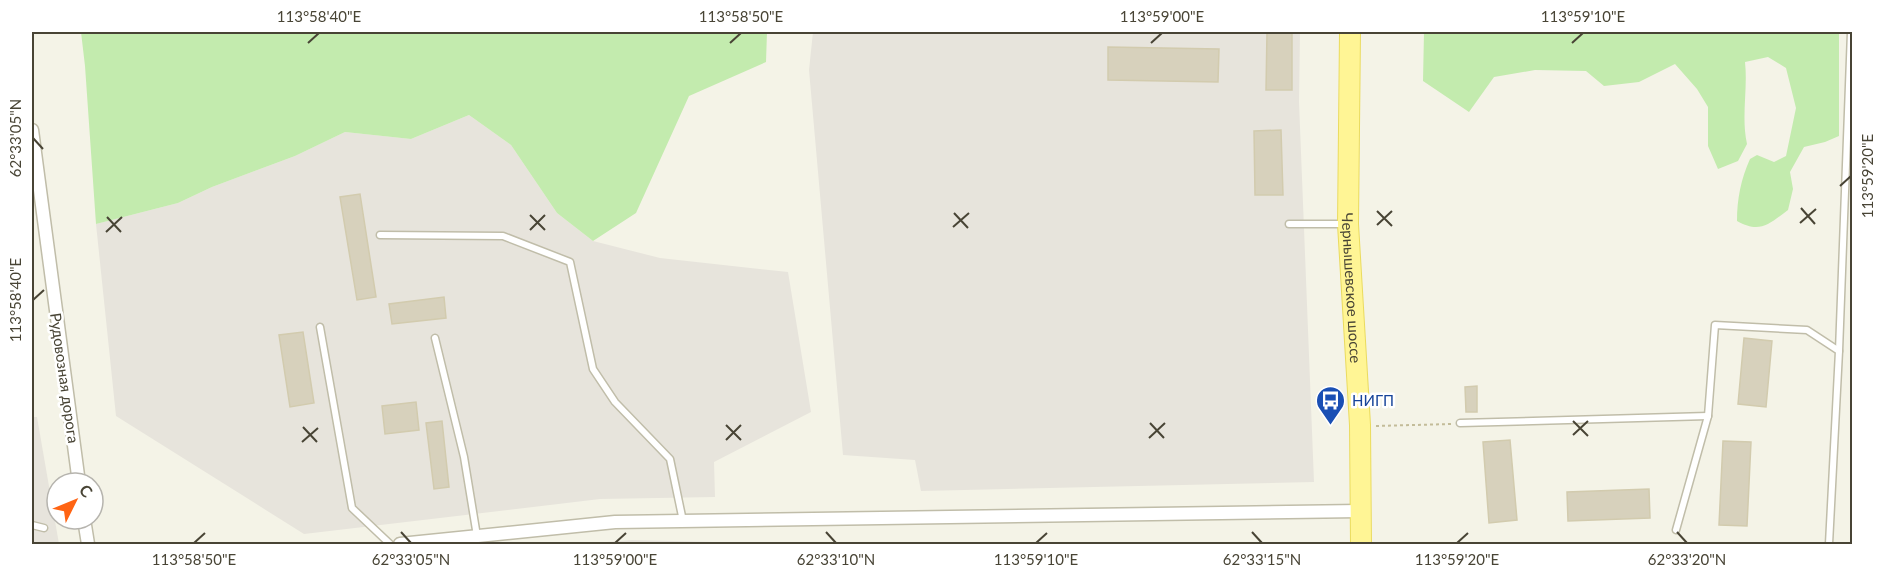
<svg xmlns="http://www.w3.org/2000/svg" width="1884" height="576" font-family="Lato,sans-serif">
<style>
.industrial{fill:#e7e4dc}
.green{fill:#c3ebae}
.building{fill:#d7d1bc;stroke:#d2cbae;stroke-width:1.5}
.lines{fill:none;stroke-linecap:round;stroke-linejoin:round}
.lane-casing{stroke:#c0bda9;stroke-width:9}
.street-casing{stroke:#c0bda9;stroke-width:15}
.primary-casing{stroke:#eadb5f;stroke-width:22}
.path{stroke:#c3bc99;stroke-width:2;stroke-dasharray:3 3;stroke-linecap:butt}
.lane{stroke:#fff;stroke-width:6}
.street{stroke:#fff;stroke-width:12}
.primary{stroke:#fff595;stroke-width:20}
.ticks{fill:none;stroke:#484435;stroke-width:2}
.labels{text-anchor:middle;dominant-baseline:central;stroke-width:5;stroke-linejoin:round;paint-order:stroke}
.street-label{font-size:15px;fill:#484435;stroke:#fff}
.transit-label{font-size:15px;fill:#164399;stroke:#fff;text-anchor:start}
.neatline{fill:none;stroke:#484435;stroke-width:2}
.ticks-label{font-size:15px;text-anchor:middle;fill:#484435}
</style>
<rect width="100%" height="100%" fill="#f4f3e7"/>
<g class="industrial">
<path d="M813,32H1300L1299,102L1314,482L921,491L915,460L843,455L809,70Z"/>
<path d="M469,115L511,145L557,213L593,241L660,258L788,272L811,412L714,462L715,497L600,499L304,534L116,416L96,224L178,203L212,187L295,156L345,132L411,139Z"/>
<path d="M32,417H37L59,544H32Z"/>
<path d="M632,540L789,544H582Z"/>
<path d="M1278,542V544H1011Z"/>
</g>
<g class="green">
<path d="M81,32H767L766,62L689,96L636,213L593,241L557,213L511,145L469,115L411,139L345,132L295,156L212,187L178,203L96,224L85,66Z"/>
<path d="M1424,32H1839V136L1825,142L1804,147L1790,172L1793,189L1788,210C1769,224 1760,234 1737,221C1737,199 1741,179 1750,159L1757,155L1774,162L1786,156L1796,108L1786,68L1768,57L1745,62C1748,89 1741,117 1747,144L1738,161L1718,169L1708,146V107L1697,89L1675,64L1639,82L1604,86L1586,71L1535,70L1494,77L1469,112L1423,81Z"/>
</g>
<g class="building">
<path d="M1267,32H1292V90H1266Z"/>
<path d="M1108,47L1219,49L1218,82L1108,80Z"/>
<path d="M1281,130L1283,195H1255L1254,131Z"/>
<path d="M360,194L376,297L357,300L340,197Z"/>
<path d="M444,297L446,318L392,324L389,304Z"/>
<path d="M303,332L314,403L290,407L279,335Z"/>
<path d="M1744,338L1772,341L1766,407L1738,404Z"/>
<path d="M1477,386V412H1466L1465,387Z"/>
<path d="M416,402L419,430L385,434L382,406Z"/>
<path d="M442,421L449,487L434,489L426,423Z"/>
<path d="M1510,440L1517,520L1489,523L1483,442Z"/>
<path d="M1723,441L1751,442L1747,526L1719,525Z"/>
<path d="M1649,489L1650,518L1568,521L1567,492Z"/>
</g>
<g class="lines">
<defs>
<g id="lane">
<path d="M1289,224H1346"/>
<path d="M380,235L503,236L570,262L593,369L615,402L670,459L683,521"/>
<path d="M320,327L352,508L390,544"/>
<path d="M435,338L464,457L477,536"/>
<path d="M1839,351L1851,32"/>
<path d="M1460,423L1708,416"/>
<path d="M32,525L44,528"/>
<path d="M1676,530L1708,416L1715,325L1807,330L1839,351L1829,544"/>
</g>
<g id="street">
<path d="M32,130L79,483"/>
<path d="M84,519L88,544"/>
<path d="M400,544L615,522L1360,511"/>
</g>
<g id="primary">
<path id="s1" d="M1350,32L1348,224L1360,425L1361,544"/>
</g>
</defs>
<use href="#lane" class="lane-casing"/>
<use href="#street" class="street-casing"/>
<use href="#primary" class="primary-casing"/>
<path class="path" d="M1376,426L1451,424"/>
<use href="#lane" class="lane"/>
<use href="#street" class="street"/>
<use href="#primary" class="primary"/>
</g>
<path class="ticks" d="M308,43L319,33M730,43L741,33M1151,43L1162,33M1572,43L1583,33M33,138L43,149M1840,186L1851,176M1801,208L1815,224M1377,211L1392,226M954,213L968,228M530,215L545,230M107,217L121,232M1800,223L1816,209M1377,225L1392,211M953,227L969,213M530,230L545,215M106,232L122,217M33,300L44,290M1573,421L1588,436M1150,423L1164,438M726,425L741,440M303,427L317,442M1573,435L1588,421M1149,438L1165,423M726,440L741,425M302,442L318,428M401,532L411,543M826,532L836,543M1252,532L1262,543M1677,532L1687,543M194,543L205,533M615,543L626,533M1036,543L1047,533M1457,543L1468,533"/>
<defs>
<symbol id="bus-pin" viewBox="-11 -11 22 30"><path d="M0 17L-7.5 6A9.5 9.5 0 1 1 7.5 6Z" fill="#1a4fb4" stroke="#fff"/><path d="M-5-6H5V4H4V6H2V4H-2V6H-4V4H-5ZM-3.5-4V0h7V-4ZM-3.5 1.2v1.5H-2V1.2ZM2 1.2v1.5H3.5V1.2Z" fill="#fff"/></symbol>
</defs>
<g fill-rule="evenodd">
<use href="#bus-pin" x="1314" y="384" width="33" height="45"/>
</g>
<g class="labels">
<g class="street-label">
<text stroke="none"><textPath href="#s1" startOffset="256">Чернышевское шоссе</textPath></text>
<text transform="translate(65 378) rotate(82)">Рудовозная дорога</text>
</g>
<g class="transit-label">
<text x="1352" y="400">НИГП</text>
</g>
</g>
<rect width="1884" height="576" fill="none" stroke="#ffffff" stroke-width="66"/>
<g transform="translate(75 501) rotate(47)"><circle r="28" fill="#ffffff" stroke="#b6b4ae" stroke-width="1.5"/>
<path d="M0-4.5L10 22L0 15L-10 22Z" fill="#ff6413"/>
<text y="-9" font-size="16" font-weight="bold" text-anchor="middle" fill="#484435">С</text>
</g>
<rect x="33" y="33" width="1818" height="510" class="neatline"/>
<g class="ticks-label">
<text x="319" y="22">113°58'40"E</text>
<text x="741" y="22">113°58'50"E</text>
<text x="1162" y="22">113°59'00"E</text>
<text x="1583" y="22">113°59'10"E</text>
<text transform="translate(16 138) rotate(-90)" y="5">62°33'05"N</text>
<text transform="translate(1868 176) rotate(-90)" y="5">113°59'20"E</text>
<text transform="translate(16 300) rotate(-90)" y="5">113°58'40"E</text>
<text x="194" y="565">113°58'50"E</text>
<text x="411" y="565">62°33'05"N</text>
<text x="615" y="565">113°59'00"E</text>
<text x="836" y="565">62°33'10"N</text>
<text x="1036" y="565">113°59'10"E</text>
<text x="1262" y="565">62°33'15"N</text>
<text x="1457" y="565">113°59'20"E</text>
<text x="1687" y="565">62°33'20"N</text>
</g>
</svg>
